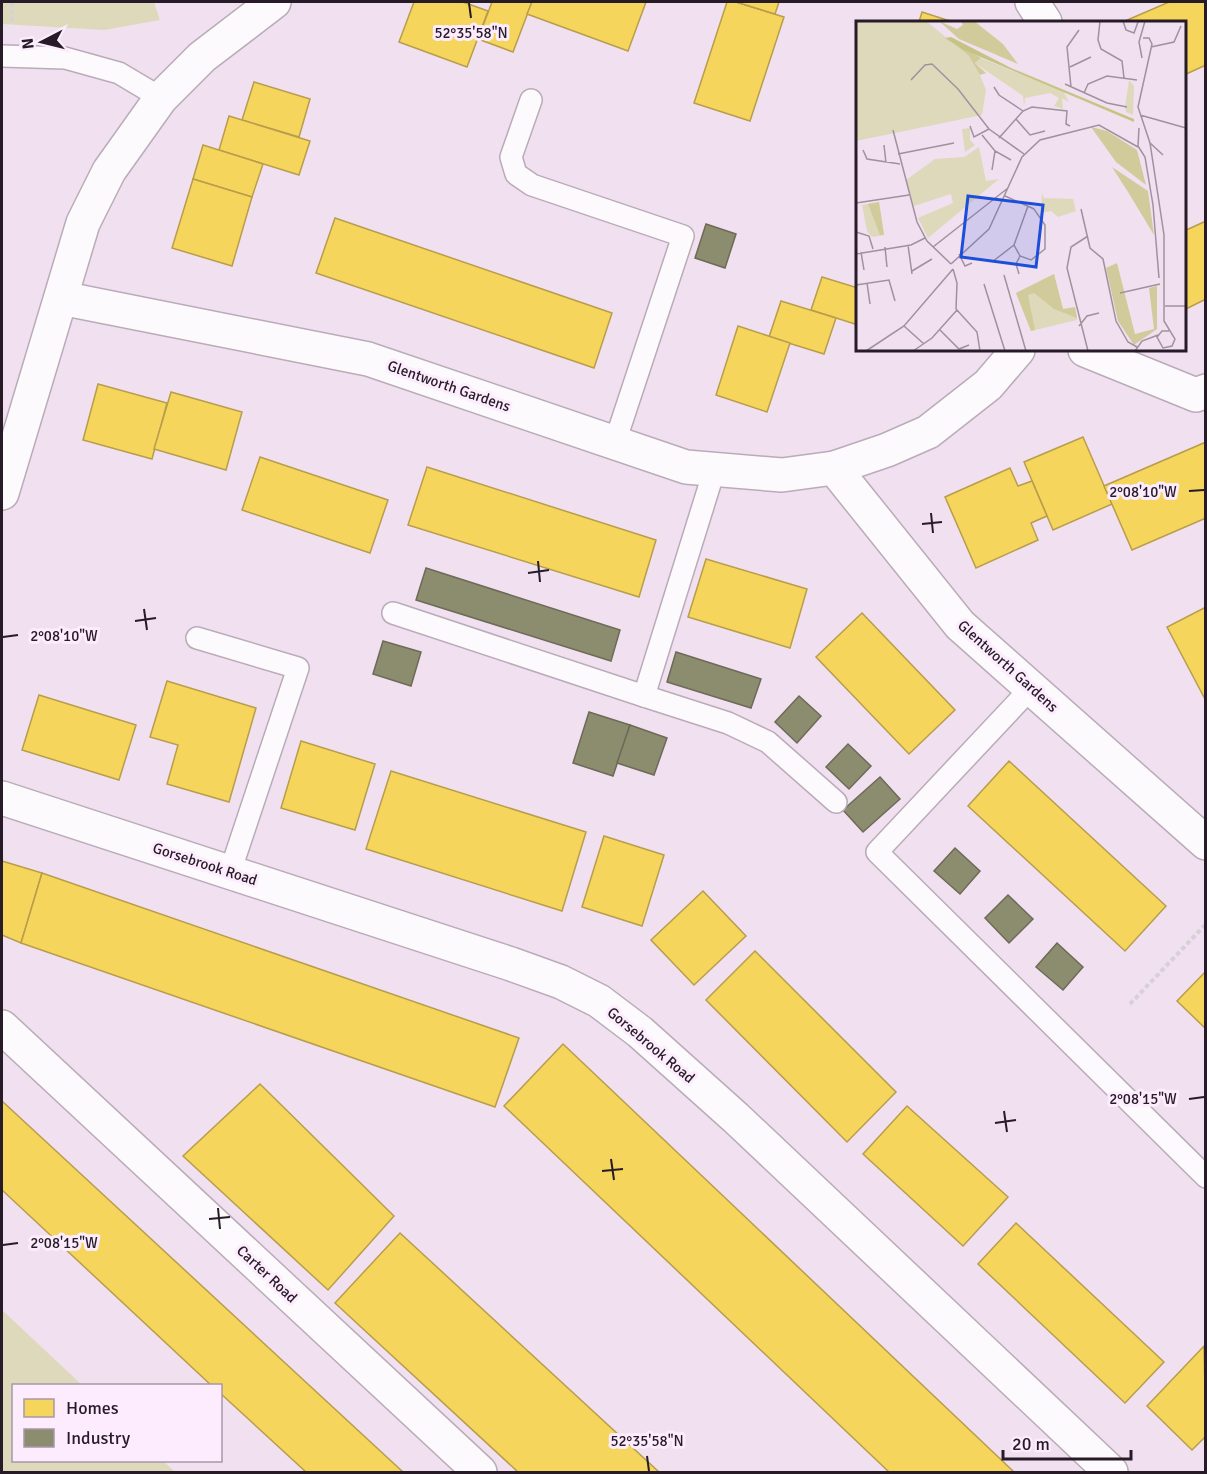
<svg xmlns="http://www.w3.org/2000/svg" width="1207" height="1474" font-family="Signika,sans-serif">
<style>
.green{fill:#dfd9bc}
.homes{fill:#f6d55c;stroke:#b89d4c;stroke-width:1.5}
.industry{fill:#8c8c6e;stroke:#6d6a58;stroke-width:1.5}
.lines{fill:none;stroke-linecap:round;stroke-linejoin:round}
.service-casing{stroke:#b9acb8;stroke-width:24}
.minor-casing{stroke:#b9acb8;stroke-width:36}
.tertiary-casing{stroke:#b9acb8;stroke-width:36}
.path{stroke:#d5d1d5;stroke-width:4;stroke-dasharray:4.5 3;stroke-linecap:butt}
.service{stroke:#fdfafd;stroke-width:21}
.minor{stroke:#fdfafd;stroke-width:33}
.tertiary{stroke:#fdfafd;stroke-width:33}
.ticks{fill:none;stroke:#261b26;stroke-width:2}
.labels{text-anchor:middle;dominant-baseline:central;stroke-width:6;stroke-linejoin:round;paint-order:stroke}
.street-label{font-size:15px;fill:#261b26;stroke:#fdecfd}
.inset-road{fill:none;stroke:#a0919f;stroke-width:1.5}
.view{fill:#1d4ed8;fill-opacity:0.15;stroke:#1d4ed8;stroke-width:3}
.inset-edge{fill:none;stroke:#261b26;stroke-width:3}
.ticks-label{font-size:15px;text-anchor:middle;fill:#261b26;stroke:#fdecfd;stroke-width:6;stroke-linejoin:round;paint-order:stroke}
</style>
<rect width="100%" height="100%" fill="#f1e0f0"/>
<g class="green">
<path d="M2,2H154L160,20L104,30L2,24Z"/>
<path d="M2,1310L82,1385L14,1386V1460L163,1461L175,1472H2Z"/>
</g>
<g class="homes">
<path d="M414,2H463L488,11L467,67L399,42Z"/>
<path d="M492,2H532L513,52L478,39Z"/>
<path d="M532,2H646L628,51L527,14Z"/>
<path d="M727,2H736L784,17L750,121L694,103Z"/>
<path d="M736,2H779L775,14Z"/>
<path d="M1169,2H1206V65L1184,75V22L1125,21Z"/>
<path d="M922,12L953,22H919Z"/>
<path d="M254,82L310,99L299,137L242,120Z"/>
<path d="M229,116L310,141L299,175L219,150Z"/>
<path d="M203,145L263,164L252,197L193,179Z"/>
<path d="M193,179L252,197L232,266L172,248Z"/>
<path d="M335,218L612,313L594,368L316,273Z"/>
<path d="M1206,221V299L1184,310V231Z"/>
<path d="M822,277L858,288V325L811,310Z"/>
<path d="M781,301L836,318L824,354L769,337Z"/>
<path d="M738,326L790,343L767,412L716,395Z"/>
<path d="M98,384L167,403L152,459L83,440Z"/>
<path d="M171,392L242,412L226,470L154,449Z"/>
<path d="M1083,437L1112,504L1053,530L1024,462Z"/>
<path d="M1206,442V518L1132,550L1104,486Z"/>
<path d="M260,457L388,500L370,553L242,510Z"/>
<path d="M427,467L656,540L639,597L408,525Z"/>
<path d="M1010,468L1018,486L1032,481L1047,516L1031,523L1038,540L976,568L945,497Z"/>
<path d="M706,559L807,589L790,648L688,617Z"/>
<path d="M1206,607V701L1167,627Z"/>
<path d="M862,613L955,710L909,754L816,657Z"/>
<path d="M167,681L256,708L229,802L167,784L178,745L150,737Z"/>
<path d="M39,695L136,725L119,780L22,750Z"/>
<path d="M301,741L375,764L355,830L281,808Z"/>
<path d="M1009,761L1166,906L1125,951L968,806Z"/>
<path d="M391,771L586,832L562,911L366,849Z"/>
<path d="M604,836L664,855L642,926L582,907Z"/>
<path d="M2,861L42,873L21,943L2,935Z"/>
<path d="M42,873L519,1038L495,1107L21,943Z"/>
<path d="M703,891L746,936L694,985L651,940Z"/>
<path d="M755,951L896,1092L847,1142L706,1000Z"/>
<path d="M1206,971V1029L1177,1001Z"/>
<path d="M563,1044L1014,1472H889L504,1106Z"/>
<path d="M260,1084L394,1216L328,1290L183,1156Z"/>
<path d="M2,1101L403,1472H306L220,1393V1386H212L2,1190Z"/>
<path d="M907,1106L1008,1197L963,1246L863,1154Z"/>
<path d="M1016,1223L1164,1362L1125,1403L978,1264Z"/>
<path d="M400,1233L659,1472H518L335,1303Z"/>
<path d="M1204,1346L1206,1436L1192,1450L1147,1406Z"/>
</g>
<g class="industry">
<path d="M706,224L736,234L725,268L695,258Z"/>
<path d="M426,568L620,630L611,661L416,600Z"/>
<path d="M383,641L421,652L411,686L373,674Z"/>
<path d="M676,652L761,679L751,708L667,682Z"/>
<path d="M799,696L821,716L797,743L775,722Z"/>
<path d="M589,712L630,725L613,776L573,763Z"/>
<path d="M630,725L667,738L654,775L617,763Z"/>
<path d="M848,744L871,766L849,789L826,767Z"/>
<path d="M880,777L900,799L863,832L843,810Z"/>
<path d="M955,848L980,871L960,894L934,871Z"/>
<path d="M1008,895L1033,919L1009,943L985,918Z"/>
<path d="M1057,943L1083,967L1063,990L1036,967Z"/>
</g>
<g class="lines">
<defs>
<g id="service">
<path d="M2,56L65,58L119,73L161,98"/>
<path d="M531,100L511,157L516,174L532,185L683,236L615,442"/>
<path d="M393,613L644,696L714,471"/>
<path d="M197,638L298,668L230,872"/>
<path d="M1032,687L877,852L1206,1177"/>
<path d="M644,696L728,723L768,742L836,802"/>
</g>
<g id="minor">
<path d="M1032,2L1045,22"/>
<path d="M61,298L368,359L686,467L782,475L834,468L887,450L928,432L988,385L1018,350"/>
<path d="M1085,350L1196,395L1206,391"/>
<path d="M834,468L960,625L1206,843"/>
<path d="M2,493L83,223L109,171L161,98L202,57L274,2"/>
<path d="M2,1027L480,1472"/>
</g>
<path id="tertiary" d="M2,798L511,964L561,982L599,1001L640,1032L736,1118L1111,1472"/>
</defs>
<use href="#service" class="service-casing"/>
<use href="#minor" class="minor-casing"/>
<use href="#tertiary" class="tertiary-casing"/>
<g class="path">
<path d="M12,2V24"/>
<path d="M1130,1004L1206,924"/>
</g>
<use href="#service" class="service"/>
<use href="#minor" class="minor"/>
<use href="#tertiary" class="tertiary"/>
</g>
<path class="ticks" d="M469,3L471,18M1189,491L1204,490M931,513L933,533M922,524L942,522M538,561L540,582M528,573L549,570M144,609L147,630M135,621L156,618M3,637L18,635M1189,1099L1204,1097M1004,1111L1007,1132M995,1123L1016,1120M611,1159L614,1180M602,1171L623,1169M218,1208L220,1229M209,1219L230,1217M3,1245L18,1243M647,1456L649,1471"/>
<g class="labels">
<g class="street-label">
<text transform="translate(449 386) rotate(19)">Glentworth Gardens</text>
<text transform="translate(1008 666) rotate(42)">Glentworth Gardens</text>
<text transform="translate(205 864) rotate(18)">Gorsebrook Road</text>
<text transform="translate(651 1045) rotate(40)">Gorsebrook Road</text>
<text transform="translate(267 1274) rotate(43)">Carter Road</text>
</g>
</g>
<g transform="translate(856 21)">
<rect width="330" height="330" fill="#f1e0f0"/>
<path d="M0,0H70L112,34L124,54L130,69L126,94L0,120ZM125,37L207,70L213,81L206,77L207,88L198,85L203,77L194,72L169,77L168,87L167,75L119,42ZM273,59L278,65L277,94L270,91L269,86ZM114,107V119L119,124L109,131L106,108ZM123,126L130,160L143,158L72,217L62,197L97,182L95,173L58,185L50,159L79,138L108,136ZM186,172L188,177L217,178L220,190L202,196L195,190L185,192ZM23,181L28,214L16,216L11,210L6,184ZM198,253L207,288L221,295V299L175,310L160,272Z" fill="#dfd9bc"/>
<path d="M83,0L101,8L107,4L105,0H118L147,23L162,43L103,18ZM92,18L125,37L119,42L130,52L124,54L112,34ZM235,106L251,110L281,129L290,164L260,141ZM256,146L292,170L298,214L272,171ZM23,181L28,214H24L12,183ZM261,242L279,313L298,308L293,267L301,265V308L278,324L262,300L250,247ZM198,253L207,288L219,286L221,297L198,288L178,272L172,274L179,309L175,310L160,272Z" fill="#d1cb9b"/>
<path d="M95,16L155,47L278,98V101L108,29L89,17Z" fill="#c6c482"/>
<path class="inset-road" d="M244,0L242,19L245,28L266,40L268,57M267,0L270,9L278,12L282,1M287,17H293L296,23L282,86L294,122L308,214V300L319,318L316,325L307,327L301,316L306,310H313M295,26L318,21L325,5M286,37L283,21L289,0M214,46L235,36M55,59L69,44L76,43L102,68L133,108L168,133M209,63L251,82L271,86M138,66L143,74L167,90M215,66L211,26L223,9M228,72L232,63L251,55L281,59M284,94L330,107M160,98L174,114L189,110M114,105L118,116L133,108M283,107L282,125L289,136L297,184L303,257M37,109L61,201L71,220L95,243M126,114L139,130L155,139M143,117L167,90L176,86L211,90L210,103L214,105M293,121L307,134M28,124L30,142M7,129L11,138L44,143M42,133L98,122M136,149L139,130M149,175L176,187L178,188L189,204V228L175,239L164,235L158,224L172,185M0,182L53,174M225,188L234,227L247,238L260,300L272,321L281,326M0,211L13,215L17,228M52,224L56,253M29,226L31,246M77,226L152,167M5,231L8,249M0,233L55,224L69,217M103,233L109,245L116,242M136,241L158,224M95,243L133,208L166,136L184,119L243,104L282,126M97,248L101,262L100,288L121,311L124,330M56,250L76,238M163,253L160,243L164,235M148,254L170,330M11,262L14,283M128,263L149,330M0,264L33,259L39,280M264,272L304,263M309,285H329M48,305L68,323M223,305L231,295L243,292M84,309L103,328L113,324M10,330L48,305L97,248M57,330L76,317L101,289M232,330L211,247L215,226L232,215M279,330L286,320L302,314"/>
<path class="view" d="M112,175L187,184L180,246L105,236Z"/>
<rect width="330" height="330" class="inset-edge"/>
</g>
<g class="ticks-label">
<text x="471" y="38">52°35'58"N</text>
<text x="1143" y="497">2°08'10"W</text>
<text x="64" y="641">2°08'10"W</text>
<text x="1143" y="1104">2°08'15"W</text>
<text x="64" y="1248">2°08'15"W</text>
<text x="647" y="1446">52°35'58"N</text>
</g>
<rect width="1207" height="1474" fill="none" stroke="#261b26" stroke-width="6"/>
<rect x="12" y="1384" width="210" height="78" fill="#fdecfd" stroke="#a798a7" stroke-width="1.5"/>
<rect x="24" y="1399" width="30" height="18" fill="#f6d55c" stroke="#a798a7" stroke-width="1.5"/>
<text x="66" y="1414" font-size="18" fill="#261b26">Homes</text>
<rect x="24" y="1429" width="30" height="18" fill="#8c8c6e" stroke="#a798a7" stroke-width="1.5"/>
<text x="66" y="1444" font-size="18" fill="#261b26">Industry</text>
<g transform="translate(42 42) rotate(263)" stroke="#fdecfd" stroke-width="4.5" paint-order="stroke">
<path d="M0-4.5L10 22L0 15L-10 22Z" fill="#261b26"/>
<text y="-9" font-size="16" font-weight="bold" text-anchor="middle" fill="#261b26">N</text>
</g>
<path d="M1003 1450v9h128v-9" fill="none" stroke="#261b26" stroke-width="3"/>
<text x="1012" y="1450" font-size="18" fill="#261b26" stroke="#fdecfd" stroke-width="4.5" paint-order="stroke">20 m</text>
</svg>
